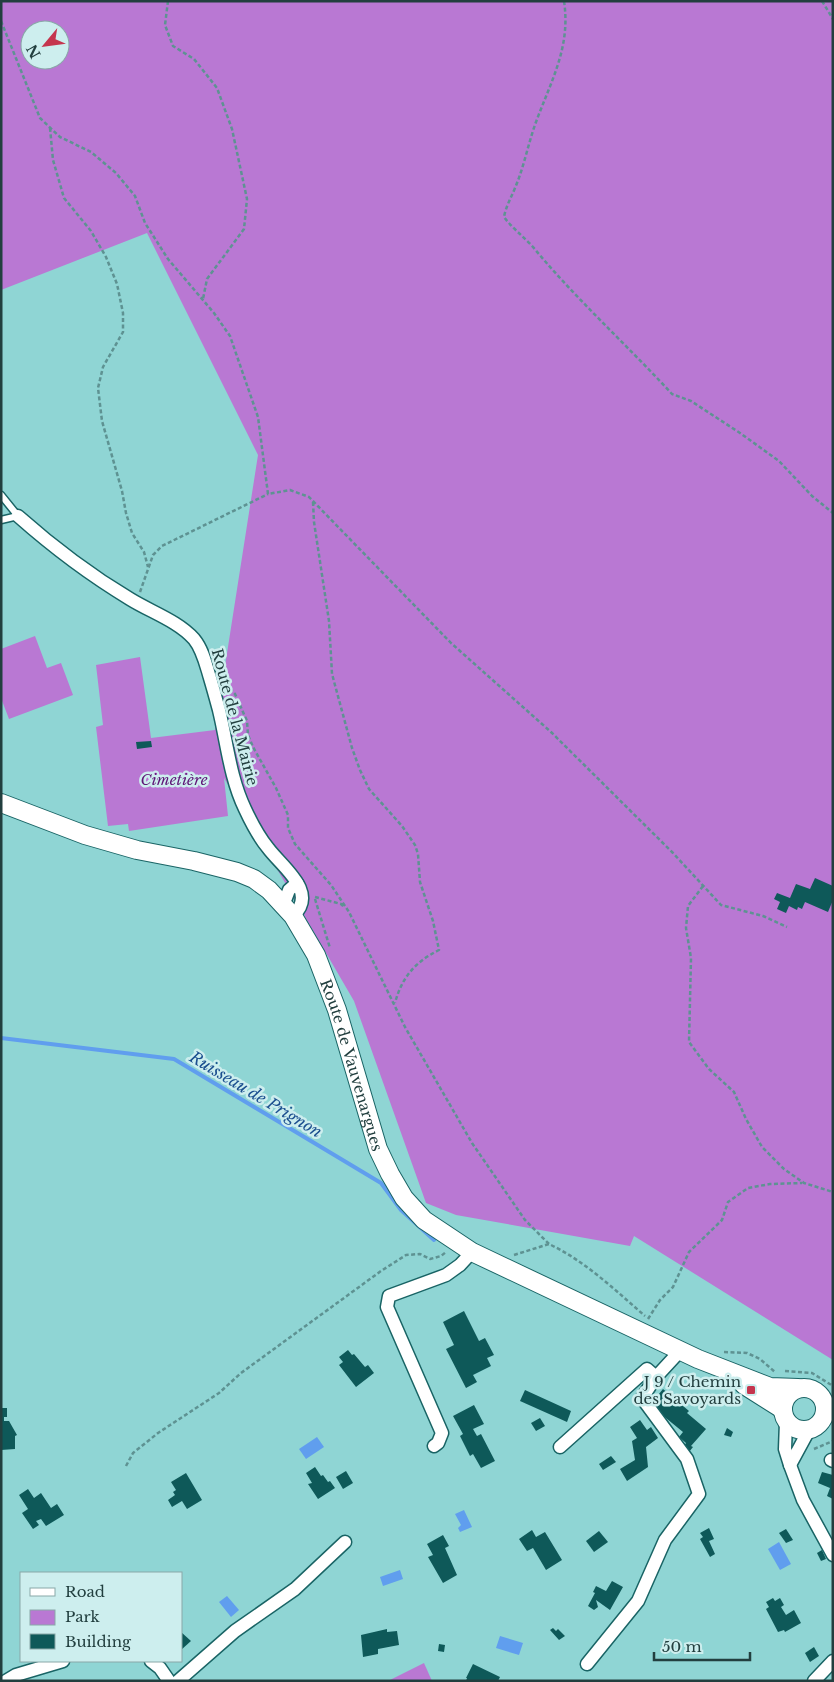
<svg xmlns="http://www.w3.org/2000/svg" width="834" height="1682" font-family="'Libre Baskerville',serif">
<style>
.green{fill:#b978d3;fill-rule:evenodd}
.water{fill:#609eee}
.lines{fill:none;stroke-linecap:round;stroke-linejoin:round}
.stream{stroke:#609eee;stroke-width:4}
.building{fill:#0e5959}
.lane-casing{stroke:#196465;stroke-width:9}
.street-casing{stroke:#196465;stroke-width:15}
.secondary-casing{stroke:#196465;stroke-width:20}
.path{stroke:#5e9292;stroke-width:2.5;stroke-dasharray:4 2.5;stroke-linecap:butt}
.lane{stroke:#fff;stroke-width:6}
.street{stroke:#fff;stroke-width:12}
.secondary{stroke:#fff;stroke-width:18}
.poi-dot{fill:#c5354e;stroke:#cdeeee;stroke-width:2}
.labels{text-anchor:middle;dominant-baseline:central;stroke-width:5;stroke-linejoin:round;paint-order:stroke}
.street-label{font-size:15px;fill:#223f3f;stroke:#cdeeee}
.park-label{font-size:15px;font-style:italic;fill:#5e1576;stroke:#cdeeee}
.poi-label{font-size:15px;fill:#223f3f;stroke:#cdeeee;text-anchor:end}
.water-label{font-size:16px;font-style:italic;fill:#1b4f8f;stroke:#cdeeee}
</style>
<rect width="100%" height="100%" fill="#8fd5d4"/>
<g class="green">
<path d="M1,1H833V1360L634,1236L630,1246L456,1215L426,1203L354,1001L224,778L228,816L129,831L128,824L108,826L96,727L103,725L96,665L140,657L151,738L215,730L258,455L147,233L1,290ZM30,30H60V60H30Z"/>
<path d="M35,636L47,668L61,663L73,695L9,719L1,698V649Z"/>
<path d="M424,1663L432,1681H388Z"/>
</g>
<g class="water">
<path d="M317,1437L324,1447L306,1459L299,1449Z"/>
<path d="M464,1510L472,1527L460,1532L458,1528L461,1525L455,1514Z"/>
<path d="M779,1542L791,1564L780,1570L768,1549Z"/>
<path d="M400,1570L403,1579L383,1586L380,1577Z"/>
<path d="M227,1596L239,1610L231,1617L219,1602Z"/>
<path d="M500,1636L523,1643L519,1655L496,1648Z"/>
</g>
<g class="lines">
<path class="stream" d="M1,1038L174,1059L381,1183L401,1210L434,1240"/>
</g>
<g class="building">
<path d="M151,741L152,747L137,749L136,742Z"/>
<path d="M815,878L833,886V900L828,912L805,902L802,909L798,907L797,910L789,906L786,913L777,909L780,902L774,899L777,893L790,898L796,884L810,889Z"/>
<path d="M464,1311L479,1341L485,1338L494,1355L487,1358L491,1366L473,1375L477,1382L466,1388L446,1349L454,1345L443,1322Z"/>
<path d="M348,1350L352,1355L354,1354L365,1367L368,1365L374,1373L356,1387L339,1365L343,1362L339,1357Z"/>
<path d="M663,1389L689,1411L687,1413L706,1429L691,1446L693,1447L689,1452L682,1449L686,1443L679,1437L683,1432L650,1405Z"/>
<path d="M525,1390L571,1411L567,1422L520,1401Z"/>
<path d="M474,1405L484,1424L473,1429L477,1436L481,1434L495,1461L481,1468L473,1454L470,1456L460,1436L463,1434L453,1416Z"/>
<path d="M1,1408H7V1417H4V1421H9L17,1435L15,1436V1449L1,1450Z"/>
<path d="M540,1418L545,1426L536,1431L531,1423Z"/>
<path d="M640,1420L647,1430L651,1427L658,1438L646,1447L648,1467L627,1481L620,1469L635,1460L632,1441L637,1438L630,1427Z"/>
<path d="M727,1428L733,1432L731,1437L724,1435Z"/>
<path d="M611,1456L616,1462L603,1470L599,1464Z"/>
<path d="M315,1467L321,1476L323,1475L328,1482L330,1481L335,1488L318,1499L308,1484L312,1483L306,1473Z"/>
<path d="M346,1471L353,1483L343,1489L336,1477Z"/>
<path d="M822,1472L833,1475V1499L827,1496L830,1488L818,1483Z"/>
<path d="M186,1473L202,1500L187,1509L182,1501L172,1507L168,1500L175,1495L173,1492L176,1490L171,1482Z"/>
<path d="M28,1489L34,1498L41,1493L51,1508L57,1504L64,1515L46,1526L41,1519L36,1521L39,1525L33,1529L22,1513L28,1509L19,1495Z"/>
<path d="M709,1528L714,1539L709,1541L715,1554L710,1557L700,1539L703,1537L700,1533Z"/>
<path d="M786,1529L793,1540L786,1543L779,1533Z"/>
<path d="M532,1530L536,1537L545,1532L562,1560L546,1570L533,1548L527,1551L519,1539Z"/>
<path d="M599,1531L608,1542L594,1552L586,1541Z"/>
<path d="M443,1535L449,1546L445,1548L457,1575L443,1583L428,1557L433,1555L427,1544Z"/>
<path d="M822,1550L826,1559L821,1561L817,1553Z"/>
<path d="M612,1581L623,1587L610,1610L596,1600L598,1607L594,1610L588,1606L595,1593L593,1592L596,1586L606,1591Z"/>
<path d="M773,1598L775,1601L780,1598L784,1605L781,1607L786,1615L794,1610L801,1623L785,1632L784,1630L778,1632L766,1609L769,1607L766,1602Z"/>
<path d="M553,1628L556,1631L558,1629L565,1636L559,1640L550,1630Z"/>
<path d="M387,1629V1632L397,1631L399,1645L378,1649V1654L363,1657L361,1635Z"/>
<path d="M181,1632L191,1641L181,1650Z"/>
<path d="M439,1644L445,1645L444,1652L438,1651Z"/>
<path d="M814,1647L819,1656L810,1662L805,1653Z"/>
<path d="M473,1664L500,1677L498,1681H466L467,1678H466Z"/>
</g>
<g class="lines">
<defs>
<path id="lane" d="M1,495L18,516L1,520"/>
<g id="street">
<path d="M18,516C53,547 90,575 130,599C151,612 178,621 194,639C203,650 206,665 210,678C213,688 216,699 219,710C227,743 230,778 245,809C251,822 259,837 268,848C282,867 319,892 293,916"/>
<path d="M281,902L286,898L289,890L297,883"/>
<path d="M786,1422L785,1449L790,1465L803,1500L833,1555"/>
<path d="M434,1446L438,1443L442,1433L387,1307L389,1296L446,1275L460,1265L472,1252"/>
<path d="M560,1447L647,1369L656,1377"/>
<path d="M831,1460L833,1461"/>
<path d="M790,1465L809,1430"/>
<path d="M151,1661L160,1668L169,1681"/>
<path d="M587,1664L638,1601L665,1540L699,1494L687,1459L642,1398L656,1377L680,1351"/>
<path d="M6,1681L16,1675L63,1661"/>
<path d="M178,1681L235,1631L295,1589L345,1542"/>
<path d="M814,1681L833,1661"/>
</g>
<g id="secondary">
<path id="s1" d="M1,803L85,835L137,850L194,861L237,872L254,879L269,890L293,916L316,955L337,1010L378,1149L390,1174L404,1198L424,1220L472,1252L698,1359L770,1387L798,1388"/>
<path d="M744,1385L782,1409"/>
<circle cx="804" cy="1409" r="21"/>
</g>
</defs>
<use href="#lane" class="lane-casing"/>
<use href="#street" class="street-casing"/>
<use href="#secondary" class="secondary-casing"/>
<g class="path">
<path d="M168,1L165,25L173,46L194,59L217,88L232,129L247,199L244,229L207,279L203,299"/>
<path d="M564,1C571,47 551,81 536,122C528,144 524,167 515,188C511,198 506,206 504,217C512,228 523,236 533,247C576,299 626,344 672,394L691,401L740,433L779,461L812,496L833,513"/>
<path d="M822,1L833,19"/>
<path d="M1,21L40,118L60,137L91,152L116,173L135,196L145,223L168,259L214,313L230,336L258,417L268,494L290,490L309,497L451,643L551,732L673,853L721,905L763,916L787,927"/>
<path d="M50,128L53,160L64,198L91,231L106,257L117,284L123,313V332L103,367L98,388L102,421L122,491L126,513L132,533L144,552L148,567"/>
<path d="M313,502L314,522L329,621L332,674L352,748L360,770L369,789L402,826L415,845L418,854L420,882L433,921L439,950C415,962 402,977 395,1003"/>
<path d="M140,592L153,555L162,546L268,494"/>
<path d="M225,684L235,694L247,721L248,735L253,747L276,788L288,815V828L295,844L331,885L349,912L405,1027L472,1143L525,1220L549,1244"/>
<path d="M703,886L688,906L686,928L691,958L689,1042L709,1069L734,1092L746,1119L762,1147L784,1169L804,1183L833,1192"/>
<path d="M315,897L341,904L344,907"/>
<path d="M315,899L330,948"/>
<path d="M514,1255L549,1244C585,1261 615,1290 645,1316"/>
<path d="M648,1319L660,1300L673,1287L689,1252L722,1220L728,1202L748,1188L770,1184L802,1183"/>
<path d="M724,1352L747,1353L760,1359L775,1372"/>
<path d="M785,1371L812,1373L833,1386"/>
<path d="M814,1449L833,1441"/>
<path d="M126,1466L133,1453L158,1433L219,1393L241,1373L381,1271L406,1255L420,1254L430,1259L441,1256L446,1252"/>
</g>
<use href="#lane" class="lane"/>
<use href="#street" class="street"/>
<use href="#secondary" class="secondary"/>
</g>
<rect class="poi-dot" x="746" y="1385" width="10" height="10" rx="2.5"/>
<g class="labels">
<g class="street-label">
<text transform="translate(235 717) rotate(75)">Route de la Mairie</text>
<text stroke="none"><textPath href="#s1" startOffset="480">Route de Vauvenargues</textPath></text>
</g>
<g class="park-label">
<text x="174" y="779">Cimetière</text>
</g>
<g class="poi-label">
<text x="741" y="1381">J 9 / Chemin<tspan x="741" dy="17">des Savoyards</tspan></text>
</g>
<g class="water-label">
<text transform="translate(256 1094) rotate(31)">Ruisseau de Prignon</text>
</g>
</g>
<rect width="834" height="1682" fill="none" stroke="#223f3f" stroke-width="5"/>
<rect x="20" y="1572" width="162" height="90" fill="#cdeeee" stroke="#89a8a8"/>
<rect x="30" y="1588" width="25" height="8" fill="#ffffff" stroke="#89a8a8"/>
<text x="65" y="1597" font-size="15" fill="#223f3f">Road</text>
<rect x="30" y="1610" width="25" height="15" fill="#b978d3" stroke="#89a8a8"/>
<text x="65" y="1622" font-size="15" fill="#223f3f">Park</text>
<rect x="30" y="1634" width="25" height="15" fill="#0e5959" stroke="#89a8a8"/>
<text x="65" y="1647" font-size="15" fill="#223f3f">Building</text>
<g transform="translate(45 45) rotate(241)"><circle r="24" fill="#cdeeee" stroke="#89a8a8"/>
<path d="M0-4L9 19L0 12L-9 19Z" fill="#c5354e"/>
<text y="-8" font-size="14" font-weight="bold" text-anchor="middle" fill="#223f3f">N</text>
</g>
<path d="M654 1652v8h96v-8" fill="none" stroke="#223f3f" stroke-width="2.5"/>
<text x="662" y="1652" font-size="15" fill="#223f3f" stroke="#cdeeee" stroke-width="4" paint-order="stroke">50 m</text>
</svg>
